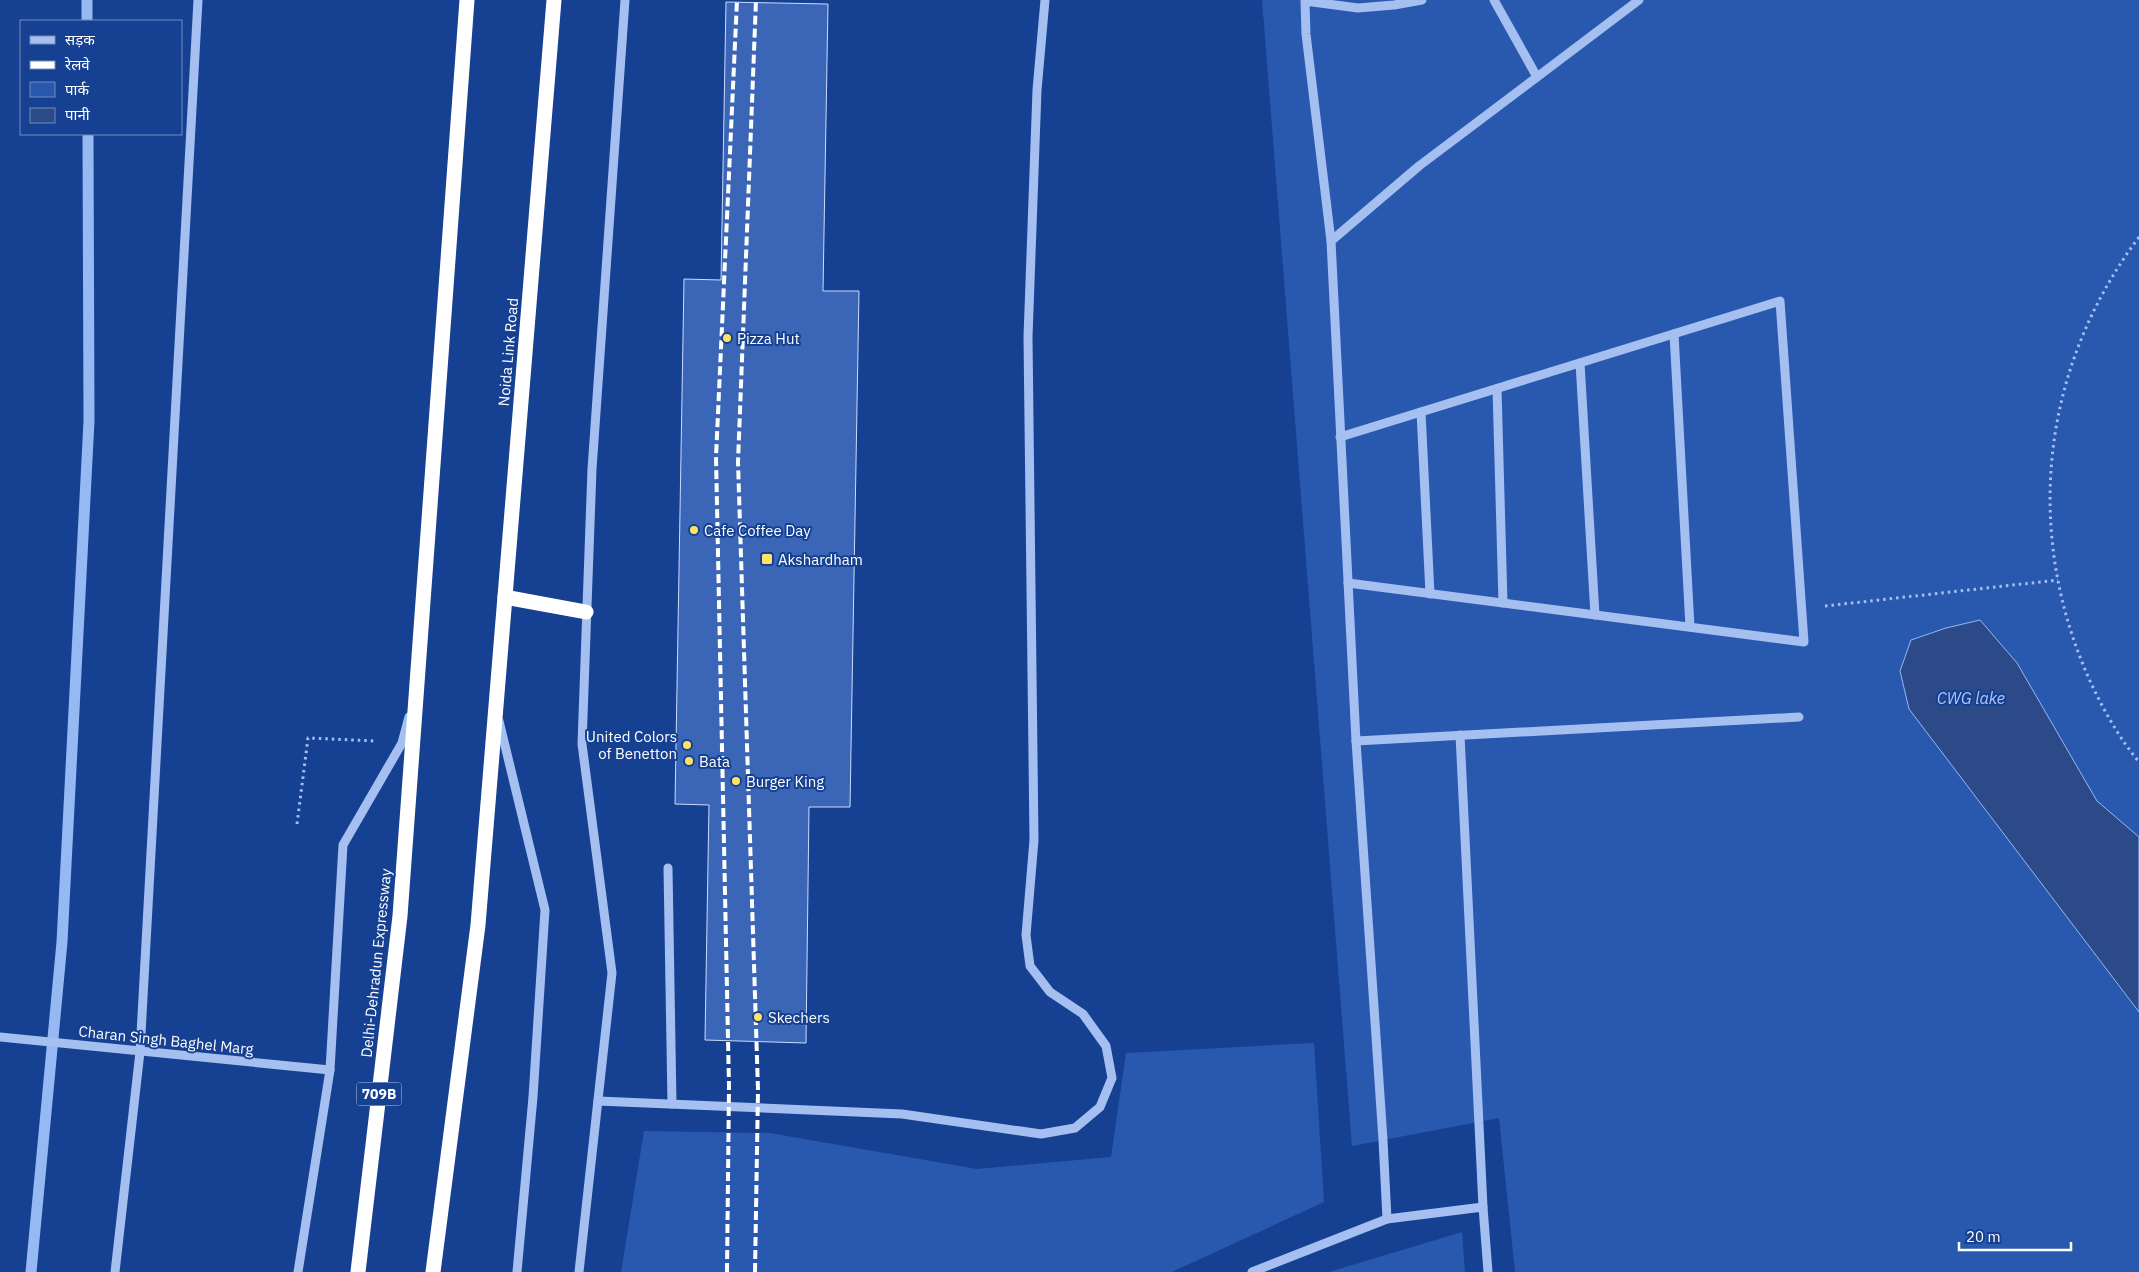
<svg xmlns="http://www.w3.org/2000/svg" width="2139" height="1272" font-family="'IBM Plex Sans','Noto Sans Devanagari',sans-serif">
<style>
.green{fill:#2958af}
.water{fill:#2b4a87;stroke:#96b8f3}
.lines{fill:none;stroke-linecap:round;stroke-linejoin:round}
.stream{stroke:#96b8f3;stroke-width:11}
.building{fill:#3b66b7;stroke:#cbdcfb}
.path{stroke:#a4bff0;stroke-width:3;stroke-dasharray:2.5 4;stroke-linecap:butt}
.minor{stroke:#a4bff0;stroke-width:9}
.highway{stroke:#fff;stroke-width:15}
.rail{stroke:#fff;stroke-width:4;stroke-dasharray:9 4;stroke-linecap:butt}
.poi-dot{fill:#ffe263;stroke:#164091;stroke-width:2}
.labels{text-anchor:middle;dominant-baseline:central;stroke-width:4;stroke-linejoin:round;paint-order:stroke}
.shield{fill:#164091;stroke:#b9c6de;stroke-width:1}
.shield-label{font-size:14px;font-weight:bold;fill:#fff}
.poi-label{font-size:15px;fill:#fff;stroke:#164091;text-anchor:start}
.street-label{font-size:15px;fill:#fff;stroke:#164091}
.water-label{font-size:16px;font-style:italic;fill:#b0c9f7;stroke:#164091}
</style>
<rect width="100%" height="100%" fill="#164091"/>
<g class="green">
<path d="M1262,0H2139V1272H1515L1499,1118L1352,1146Z"/>
<path d="M1314,1043L1324,1202L1172,1272H621L644,1131L770,1133L977,1169L1111,1157L1126,1053Z"/>
<path d="M1462,1232L1465,1272H1329Z"/>
</g>
<path class="water" d="M1980,620L2017,663L2097,801L2139,837V1012L1909,709L1900,671L1911,640L1946,628Z"/>
<g class="lines">
<g class="stream">
<path d="M87,0V21"/>
<path d="M31,1272L62,942L89,421L88,134"/>
</g>
</g>
<path class="building" d="M726,2L828,4L823,291H859L850,807H809L806,1043L705,1040L709,805L675,804L684,279L721,280Z"/>
<g class="lines">
<g class="path">
<path d="M2139,237C2041,368 2023,532 2090,681C2103,709 2119,738 2139,762"/>
<path d="M1825,606L2058,580"/>
<path d="M297,824L308,738L376,741"/>
</g>
<g class="minor">
<path d="M1494,0L1537,77"/>
<path d="M1331,241L1306,34L1305,1L1358,8L1394,5L1422,0"/>
<path d="M1674,334L1690,627"/>
<path d="M1580,363L1595,615"/>
<path d="M1497,389L1503,603"/>
<path d="M1421,412L1430,594"/>
<path d="M1340,437L1780,301L1804,642L1348,583"/>
<path d="M499,721L545,910L533,1097L517,1272"/>
<path d="M1460,735L1483,1207"/>
<path d="M1356,741L1799,717"/>
<path d="M668,868L672,1104"/>
<path d="M0,1037L330,1070"/>
<path d="M598,1101L902,1114L1041,1134L1075,1128L1100,1107L1112,1078L1106,1046L1083,1014L1050,992L1030,966L1026,935L1034,840L1028,337L1037,90L1045,0"/>
<path d="M1387,1219L1383,1140L1356,741L1331,241L1419,166L1639,0"/>
<path d="M115,1272L140,1052L198,0"/>
<path d="M298,1272L330,1070L343,845L402,743L409,717"/>
<path d="M579,1272L612,973L582,744L592,469L625,0"/>
<path d="M1252,1272L1387,1219L1483,1207L1488,1272"/>
</g>
<g class="highway">
<path d="M505,597L586,612"/>
<path d="M358,1272L400,916L467,0"/>
<path d="M433,1272L478,925L554,0"/>
</g>
<g class="rail">
<path d="M727,1272L729,1087L716,457L737,0"/>
<path d="M755,1272L758,1090L738,462L756,0"/>
</g>
</g>
<g class="poi-dot">
<circle cx="727" cy="338" r="5"/>
<circle cx="694" cy="530" r="5"/>
<rect x="761" y="553" width="12" height="12" rx="2.5"/>
<circle cx="687" cy="745" r="5"/>
<circle cx="689" cy="761" r="5"/>
<circle cx="736" cy="781" r="5"/>
<circle cx="758" cy="1017" r="5"/>
</g>
<g class="labels">
<rect class="shield" x="356.5" y="1082.5" width="45" height="23" rx="4"/>
<g class="shield-label">
<text x="379" y="1094">709B</text>
</g>
<g class="poi-label">
<text x="737" y="338">Pizza Hut</text>
<text x="704" y="530">Cafe Coffee Day</text>
<text x="778" y="559">Akshardham</text>
<text x="677" y="736" text-anchor="end">United Colors<tspan x="677" dy="17">of Benetton</tspan></text>
<text x="699" y="761">Bata</text>
<text x="746" y="781">Burger King</text>
<text x="768" y="1017">Skechers</text>
</g>
<g class="street-label">
<text transform="translate(508 352) rotate(-85)">Noida Link Road</text>
<text transform="translate(376 963) rotate(-84)">Delhi-Dehradun Expressway</text>
<text transform="translate(166 1040) rotate(6)">Charan Singh Baghel Marg</text>
</g>
<g class="water-label">
<text x="1971" y="698">CWG lake</text>
</g>
</g>
<rect x="20" y="20" width="162" height="115" fill="#164091" stroke="#738cbd"/>
<rect x="30" y="36" width="25" height="8" fill="#a4bff0" stroke="#738cbd"/>
<text x="65" y="45" font-size="15" fill="#ffffff">सड़क</text>
<rect x="30" y="61" width="25" height="8" fill="#ffffff" stroke="#738cbd"/>
<text x="65" y="70" font-size="15" fill="#ffffff">रेलवे</text>
<rect x="30" y="82" width="25" height="15" fill="#2958af" stroke="#738cbd"/>
<text x="65" y="95" font-size="15" fill="#ffffff">पार्क</text>
<rect x="30" y="108" width="25" height="15" fill="#2b4a87" stroke="#738cbd"/>
<text x="65" y="120" font-size="15" fill="#ffffff">पानी</text>
<path d="M1959 1242v8h112v-8" fill="none" stroke="#ffffff" stroke-width="2.5"/>
<text x="1966" y="1242" font-size="15" fill="#ffffff" stroke="#164091" stroke-width="4" paint-order="stroke">20 m</text>
</svg>
